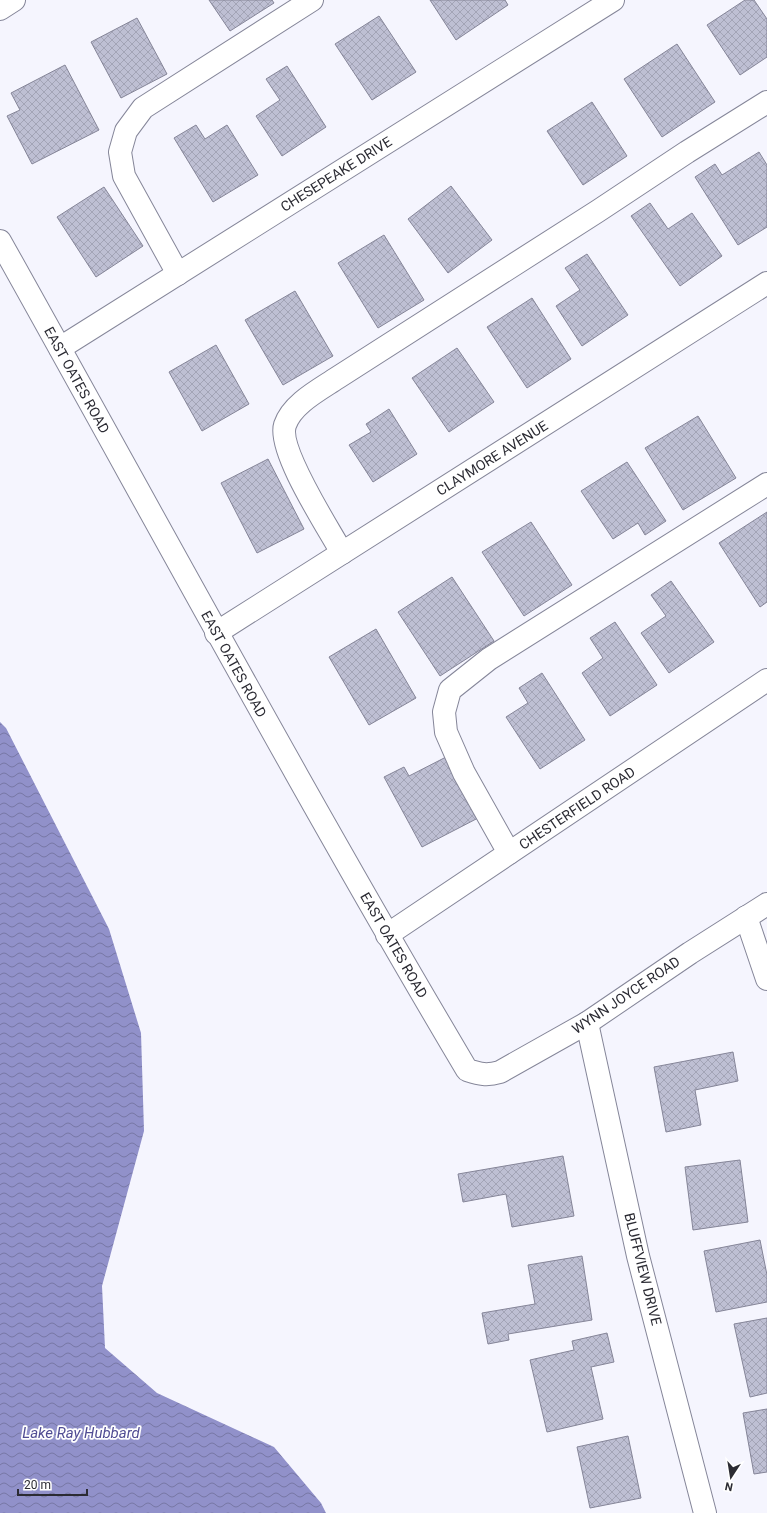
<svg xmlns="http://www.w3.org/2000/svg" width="767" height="1513" font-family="Roboto,sans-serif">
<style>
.water{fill:url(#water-waves)}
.building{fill:url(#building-cross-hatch);stroke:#858598}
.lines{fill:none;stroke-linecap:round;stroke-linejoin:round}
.minor-casing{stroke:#858699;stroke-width:24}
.minor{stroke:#fff;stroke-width:22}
.labels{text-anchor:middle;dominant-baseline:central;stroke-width:3.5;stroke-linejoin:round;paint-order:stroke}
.street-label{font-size:14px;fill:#2b2b33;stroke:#fff}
.water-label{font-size:15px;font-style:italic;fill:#514d94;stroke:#fff}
</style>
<defs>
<pattern id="water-waves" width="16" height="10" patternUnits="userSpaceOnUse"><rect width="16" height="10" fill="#9191ca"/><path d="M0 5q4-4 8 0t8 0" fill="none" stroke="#7777a5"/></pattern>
<pattern id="building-cross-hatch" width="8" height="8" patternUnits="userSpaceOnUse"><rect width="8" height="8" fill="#bebfd3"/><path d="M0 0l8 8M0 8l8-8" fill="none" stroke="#a3a4b6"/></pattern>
</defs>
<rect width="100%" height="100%" fill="#f5f5fe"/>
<path class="water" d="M0,722L6,728L109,929L141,1033L144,1131L102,1286L105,1348L157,1393L274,1447L321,1503L326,1513H0Z"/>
<g class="building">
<path d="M209,0H272L274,3L230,31Z"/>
<path d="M430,0H505L508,5L456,40Z"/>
<path d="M745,0H754L767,19V57L740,75L707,25Z"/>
<path d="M379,16L416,72L372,100L335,44Z"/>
<path d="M137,18L167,74L121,98L91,42Z"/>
<path d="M677,44L715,102L662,137L624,79Z"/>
<path d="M65,65L99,130L32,164L7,116L20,110L11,93Z"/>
<path d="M287,66L326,127L282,156L256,116L280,100L266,79Z"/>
<path d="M592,102L627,156L583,185L547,131Z"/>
<path d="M196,125L205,139L227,125L258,175L213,202L174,138Z"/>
<path d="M759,152L767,165V227L738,245L695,177L715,164L722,175Z"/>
<path d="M451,186L492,240L448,273L408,219Z"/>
<path d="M104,187L143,246L96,277L57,217Z"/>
<path d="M650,203L668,229L692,213L722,256L680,286L631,216Z"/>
<path d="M384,235L424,300L378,328L338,263Z"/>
<path d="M587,254L628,315L582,346L556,306L580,290L565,268Z"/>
<path d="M295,291L333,356L283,385L245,320Z"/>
<path d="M532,298L571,359L527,388L487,327Z"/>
<path d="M216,345L249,404L202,431L169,372Z"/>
<path d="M457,348L494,402L449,432L412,378Z"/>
<path d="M389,409L417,454L373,482L349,445L371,432L366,424Z"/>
<path d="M698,416L736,478L683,510L645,448Z"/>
<path d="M268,459L304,529L257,553L221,483Z"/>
<path d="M627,462L666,521L645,535L638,523L613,539L581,491Z"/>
<path d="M767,512V602L760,607L719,543Z"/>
<path d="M531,522L572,585L524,616L482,552Z"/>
<path d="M452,577L494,641L440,676L398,612Z"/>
<path d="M671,581L714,642L669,673L641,633L666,616L651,595Z"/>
<path d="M615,622L657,685L610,716L582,673L603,658L590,638Z"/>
<path d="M376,629L416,698L369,725L329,657Z"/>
<path d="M542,673L585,740L540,769L506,717L528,703L519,688Z"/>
<path d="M448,756L480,817L422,847L384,777L404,767L409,776Z"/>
<path d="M733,1052L738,1081L695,1090L701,1125L666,1132L654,1067Z"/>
<path d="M563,1156L574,1216L512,1227L506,1194L463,1202L458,1174Z"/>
<path d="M740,1160L748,1222L693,1230L685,1167Z"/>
<path d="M760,1240L767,1275V1302L716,1312L704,1251Z"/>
<path d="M582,1256L592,1320L508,1334L509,1340L488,1344L482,1313L535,1304L528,1265Z"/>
<path d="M767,1318V1393L750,1397L734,1324Z"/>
<path d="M607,1333L614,1362L591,1367L603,1419L547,1432L530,1360L574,1350L572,1341Z"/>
<path d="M767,1409V1472L754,1474L743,1413Z"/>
<path d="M628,1436L641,1498L590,1508L577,1447Z"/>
</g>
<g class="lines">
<defs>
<g id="minor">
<path d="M0,9L14,0"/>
<path d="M0,241C155,518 305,797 467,1070C480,1074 486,1076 500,1072L587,1023L690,953L767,904"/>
<path d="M178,274L124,176L120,152L126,131L143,108L312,0"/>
<path d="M60,348L613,0"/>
<path d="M342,553C329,529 277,450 285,425C292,404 319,390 337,378L598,211L687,152L767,102"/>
<path d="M216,633L767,283"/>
<path d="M509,853L464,773L446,732L444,712L450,690L489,659L767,484"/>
<path d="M746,917L767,979"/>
<path d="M387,935L767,680"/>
<path d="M587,1023L638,1256L705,1513"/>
</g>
</defs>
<use href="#minor" class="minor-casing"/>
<use href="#minor" class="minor"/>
</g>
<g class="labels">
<g class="street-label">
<text transform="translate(336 174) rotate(-32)">CHESEPEAKE DRIVE</text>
<text transform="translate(77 380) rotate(61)">EAST OATES ROAD</text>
<text transform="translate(492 458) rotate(-32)">CLAYMORE AVENUE</text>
<text transform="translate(234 664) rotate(61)">EAST OATES ROAD</text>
<text transform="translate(577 808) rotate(-34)">CHESTERFIELD ROAD</text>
<text transform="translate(394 945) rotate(60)">EAST OATES ROAD</text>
<text transform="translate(626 995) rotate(-34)">WYNN JOYCE ROAD</text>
<text transform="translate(643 1269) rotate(76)">BLUFFVIEW DRIVE</text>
</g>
<g class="water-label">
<text x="81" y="1433">Lake Ray Hubbard</text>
</g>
</g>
<g transform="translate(731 1477) rotate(192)" stroke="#ffffff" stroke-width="3" paint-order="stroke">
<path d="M0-3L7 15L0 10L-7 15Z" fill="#2b2b33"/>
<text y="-6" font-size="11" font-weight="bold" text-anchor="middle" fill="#2b2b33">N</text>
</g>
<path d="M18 1489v6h69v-6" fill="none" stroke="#2b2b33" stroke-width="2"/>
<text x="24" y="1489" font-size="12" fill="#2b2b33" stroke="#ffffff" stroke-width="3" paint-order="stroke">20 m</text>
</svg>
